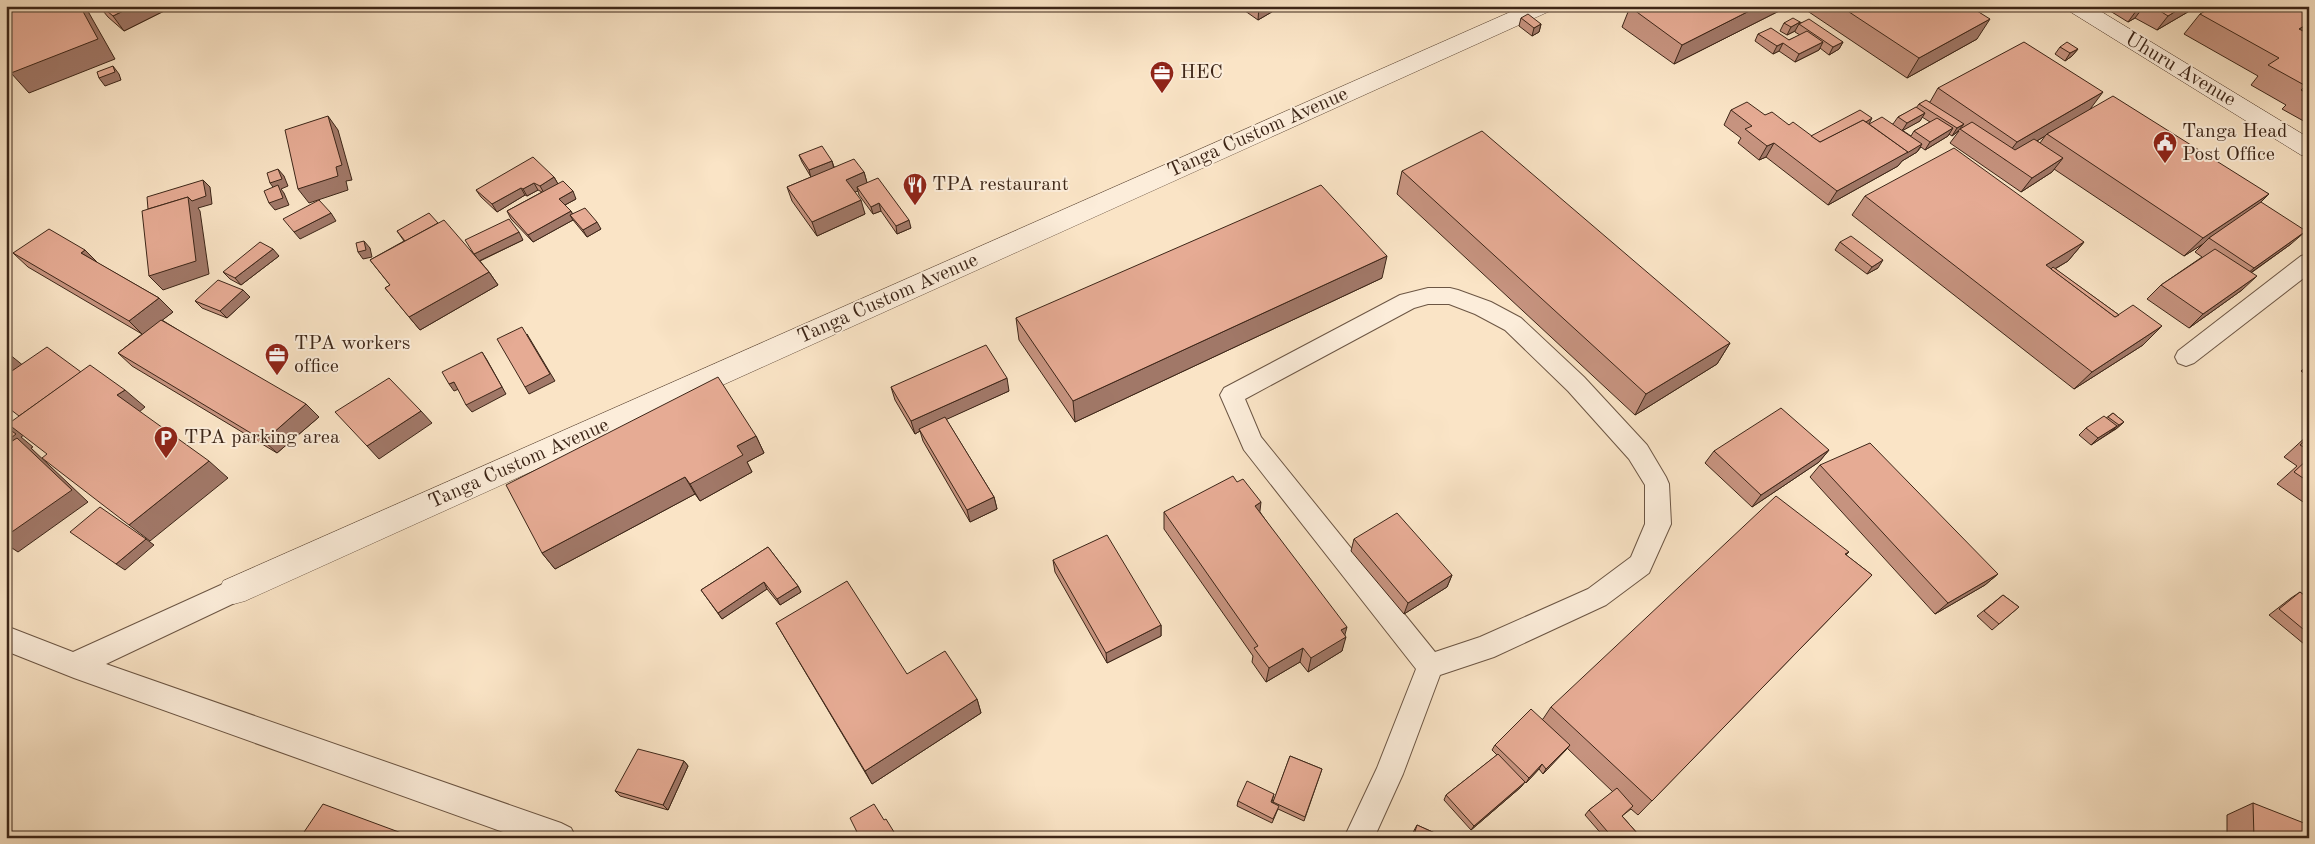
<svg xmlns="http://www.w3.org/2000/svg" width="2315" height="844" font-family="'Old Standard TT',serif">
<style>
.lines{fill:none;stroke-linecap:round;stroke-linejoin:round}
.lane-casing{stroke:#6c5644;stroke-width:2}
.street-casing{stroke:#6c5644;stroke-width:1}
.secondary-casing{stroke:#3d2618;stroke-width:1}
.lane{fill:#fcedda;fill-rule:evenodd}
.street{fill:#fcedda;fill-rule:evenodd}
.secondary{fill:#fcedda;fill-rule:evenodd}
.wall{fill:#c6937f;stroke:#3d2618;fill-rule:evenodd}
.shaded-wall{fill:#a17868;stroke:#3d2618}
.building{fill:#e6ab94;stroke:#3d2618}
.labels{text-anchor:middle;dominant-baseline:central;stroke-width:4;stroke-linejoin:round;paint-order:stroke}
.street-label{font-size:20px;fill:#3d2618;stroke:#fcedda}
.poi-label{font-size:20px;fill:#3d2618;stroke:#fcedda;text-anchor:start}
</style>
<rect width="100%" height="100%" fill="#fae4c6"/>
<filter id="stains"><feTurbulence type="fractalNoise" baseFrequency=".004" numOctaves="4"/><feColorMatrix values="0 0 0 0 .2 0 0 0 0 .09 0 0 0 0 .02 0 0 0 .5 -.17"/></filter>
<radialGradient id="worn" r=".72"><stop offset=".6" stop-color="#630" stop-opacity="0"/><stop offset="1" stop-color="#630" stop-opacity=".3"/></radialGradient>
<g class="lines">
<defs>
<g id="lane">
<path d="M2309,254V274L2194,363L2186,366L2178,363L2175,357L2178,351L2301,256Z"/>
<path d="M1428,288H1450L1458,290L1491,302L1521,318L1584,377L1647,445L1666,477L1669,484L1671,524L1649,573L1606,605L1494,657L1440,675L1403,774L1374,838H1344L1377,768L1416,669L1244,450L1220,395L1224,388L1400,295ZM1428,304H1449L1475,314L1505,330L1568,391L1629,459L1645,485V524L1631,557L1588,589L1480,637L1435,652L1261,437L1245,399L1414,308Z"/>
<path d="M234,579L243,583L247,591L243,599L106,664L561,823L571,828L576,838H520L74,678L6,651V626L73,652Z"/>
</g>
<path id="street" d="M1524,6H1553L1550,11L245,601L234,604L223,601L219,591L223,581Z"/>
<path id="secondary" d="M2066,6H2092L2309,138V157L2301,155L2069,11Z"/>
</defs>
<use href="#lane" class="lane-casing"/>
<use href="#street" class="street-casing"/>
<use href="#secondary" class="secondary-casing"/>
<use href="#lane" class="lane"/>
<use href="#street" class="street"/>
<use href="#secondary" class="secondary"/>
</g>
<g class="wall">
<path d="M99,6H174L124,31L108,17Z"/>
<path d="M1238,6H1282L1258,20Z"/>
<path d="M1632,6H1783L1781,10L1674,64L1622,27L1630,7Z"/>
<path d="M1783,6H1793L1787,9Z"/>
<path d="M1800,6H1969L1977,39L1907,78Z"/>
<path d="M2102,6H2198L2157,30L2135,18L2128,22Z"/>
<path d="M2200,14L2307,33L2309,34V124L2282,109L2286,105L2251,85L2258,76L2184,34Z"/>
<path d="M1521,18L1541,24L1539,32L1532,36L1519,26Z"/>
<path d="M1800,22L1843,42L1839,49L1829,55L1820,48L1819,50L1795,62L1779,51L1773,54L1755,41L1758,34L1789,40L1800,35L1795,32V31L1787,35L1780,31L1784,23Z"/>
<path d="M2060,47L2078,49L2072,56L2065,61L2055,54Z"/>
<path d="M1938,88L2090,109L2269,194L2258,205L2291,244L2251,273L2242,290L2189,328L2147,299L2161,285L2202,257L2195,252L2203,244L2184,256L2054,169L2052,172L2021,192L1950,143L1959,131L1952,136L1949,134L1948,136L1925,150L1921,147L1917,152L1902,161L1898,166L1828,205L1766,157L1759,160L1738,143L1741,138L1724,125L1731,110L1765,115L1789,125L1811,136L1893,124L1898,117L1916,108L1919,104L1930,102ZM1922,117L1930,122L1914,131L1911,136L1902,130L1920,121ZM2045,136L2040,143L2037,141Z"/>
<path d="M799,155L832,161L834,167L864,172L867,183L911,228L897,234L881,211L873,214L859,195L858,191L855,192L865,214L817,236L792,201L787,187L811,177L802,162Z"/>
<path d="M1402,171L1730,343L1717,364L1635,415L1397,194Z"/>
<path d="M554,177L558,184L576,199L565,205L573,214L601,229L587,237L573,220L533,242L511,219L507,211L542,192L538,190L527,196L525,195L497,212L481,197L476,190Z"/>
<path d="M1865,196L2084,242L2068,261L2055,269L2119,315L2162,326L2143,345L2074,389L1852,215Z"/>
<path d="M438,223L474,254L523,240L480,261L489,272L498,285L420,330L385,288L390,285L370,260L404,241L397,231Z"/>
<path d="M1840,242L1878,268L1867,274L1835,250Z"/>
<path d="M85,250L96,262L159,298L173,312L162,320L319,417L277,453L132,366L118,353L142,334L28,267L13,253Z"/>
<path d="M279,256L241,285L230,279L223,272Z"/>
<path d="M1382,278L1075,422L1019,340L1016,318Z"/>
<path d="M243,290L250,297L227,318L202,308L195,301Z"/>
<path d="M2309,365V377L2301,371Z"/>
<path d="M891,387L1009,391L946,419L994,497L997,509L970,522L923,441L920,431L915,434L895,400Z"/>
<path d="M2113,413L2124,422L2116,429L2091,445L2079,435L2086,428L2106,418Z"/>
<path d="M2309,434V506L2277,484L2297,466L2284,457Z"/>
<path d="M756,436L764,453L747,462L752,472L700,501L695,494L555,569L542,553Z"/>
<path d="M1829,450L1819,462L1752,507L1705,463L1714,451Z"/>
<path d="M1820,465L1998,574L1985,585L1935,614L1810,477Z"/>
<path d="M1164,512H1260L1345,635L1342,651L1308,672L1300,662L1266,682L1252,662L1253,656L1164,529Z"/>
<path d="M1354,539L1452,575L1447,587L1404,614L1351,551Z"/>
<path d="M768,547L798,586L801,592L780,605L767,589L722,619L701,590Z"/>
<path d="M1849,552L1846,555L1872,575L1638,815L1631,809L1622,816L1637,833L1633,838H1605L1585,815L1589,810L1613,792L1567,748L1543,774L1539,769L1526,783L1521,778L1525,782L1521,787L1471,830L1444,800L1446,795L1497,755L1492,750L1495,745L1543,719L1551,707Z"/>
<path d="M1053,560L1161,625V636L1107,663L1055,572Z"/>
<path d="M2300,592L2309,599V641L2304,644L2269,615L2291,598Z"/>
<path d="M2003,595L2019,607L1992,630L1977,616Z"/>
<path d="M776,623L907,674L977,699L981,713L872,784Z"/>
<path d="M1290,756L1322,769L1304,821L1278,809L1272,823L1237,806L1238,801L1274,794L1272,802L1273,803Z"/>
<path d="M684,761L688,766L668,810L620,796L615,791Z"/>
<path d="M2253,803L2309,838H2227V815Z"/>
<path d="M1417,825L1446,838H1410Z"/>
</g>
<g class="shaded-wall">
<path d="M80,6H85L115,59L29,93L11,73Z"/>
<path d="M133,6H174L124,31L113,16Z"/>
<path d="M1259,6H1282L1258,20Z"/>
<path d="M1759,6H1783L1781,10L1674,64L1682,45Z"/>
<path d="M2141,6H2144L2135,18L2128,22L2139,7Z"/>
<path d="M2184,6H2198L2157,30L2168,16Z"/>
<path d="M1990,19L1977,39L1907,78L1919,58Z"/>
<path d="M1800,22L1795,31L1787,35L1791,27Z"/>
<path d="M2309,23V31L2282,49L2299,29Z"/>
<path d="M1541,24L1539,32L1532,36L1534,28Z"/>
<path d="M1823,42L1819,50L1795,62L1799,54Z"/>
<path d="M1843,42L1839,49L1829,55L1833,47Z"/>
<path d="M1783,43L1779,51L1773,54L1777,46Z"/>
<path d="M2078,49L2072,56L2065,61L2070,53Z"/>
<path d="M113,66L119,74L121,80L105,86L99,78Z"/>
<path d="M2103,92L2088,112L2047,134L2045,136L2005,160L2004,159L2017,142Z"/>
<path d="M1925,113L1920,121L1902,131L1907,123Z"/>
<path d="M328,116L338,130L352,180L346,181L348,190L309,203L298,189L336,167Z"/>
<path d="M1872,118L1868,126L1822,146Z"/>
<path d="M1964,124L1958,131L1952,136L1957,128Z"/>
<path d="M1953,128L1948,136L1925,150L1930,142Z"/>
<path d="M1774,143L1766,157L1759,160L1767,146Z"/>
<path d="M1922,144L1917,152L1902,161L1898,166L1828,205L1837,191Z"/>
<path d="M2063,158L2052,172L2021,192L2032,178Z"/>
<path d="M832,161L834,169L811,178L809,170Z"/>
<path d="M278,169L284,176L288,186L281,189L284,193L289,205L275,210L269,203L276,191L270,183Z"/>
<path d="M864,172L868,186L857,187L858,191L850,194L846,180Z"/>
<path d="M554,177L558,184L544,193L540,186Z"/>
<path d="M203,180L210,187L212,204L198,208L200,211L209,274L163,290L149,276L188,197Z"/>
<path d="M534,183L538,190L527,196L523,189Z"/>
<path d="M521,188L525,195L497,212L492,204Z"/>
<path d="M573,191L576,199L563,206L559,199Z"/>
<path d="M2269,194L2250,213L2209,238L2203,244L2184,256L2203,238Z"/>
<path d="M861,200L865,214L817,236L812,222Z"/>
<path d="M879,203L881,211L873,214L871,207Z"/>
<path d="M571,211L575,219L570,215L573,220L533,242L528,235Z"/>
<path d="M331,213L336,221L300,239L294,232Z"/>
<path d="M909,220L911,228L897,234L896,226Z"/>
<path d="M597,222L601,229L587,237L583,230Z"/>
<path d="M2306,231L2291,244L2239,281L2254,268Z"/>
<path d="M519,232L523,240L479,261L474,254Z"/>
<path d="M364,241L370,248L372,257L363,259L358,252Z"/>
<path d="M2084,242L2068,261L2039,278L2046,265Z"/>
<path d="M273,249L279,256L241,285L235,278Z"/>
<path d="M85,250L99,264L81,253Z"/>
<path d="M1387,256L1382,278L1075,422L1073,401Z"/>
<path d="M1883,260L1878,268L1867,274L1872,267Z"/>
<path d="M489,272L498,285L420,330L409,317Z"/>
<path d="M2257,276L2242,290L2189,328L2203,314Z"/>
<path d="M243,290L250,297L227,318L220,311Z"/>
<path d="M159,298L173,312L143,335L129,321Z"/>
<path d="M2162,326L2143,345L2074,389L2092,372Z"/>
<path d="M527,334L555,381L529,394L525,387Z"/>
<path d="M1730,343L1717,364L1635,415L1646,394Z"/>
<path d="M482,352L487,360L506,394L472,412L466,405Z"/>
<path d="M9,354L25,367L6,381V356Z"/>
<path d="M1007,378L1009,391L921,431L919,429L920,431L915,434L911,421Z"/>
<path d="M454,382L459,389L454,391L449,384Z"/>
<path d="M125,390L145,407L138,413L117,395Z"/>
<path d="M306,404L319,417L277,453L264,441Z"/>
<path d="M421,411L432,423L379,459L367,446Z"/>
<path d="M10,420L27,433L21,437L33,447L31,448L88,502L18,552L6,544V423Z"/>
<path d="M2124,422L2116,429L2111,431L2119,425Z"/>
<path d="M2117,426L2109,433L2091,445L2098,438Z"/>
<path d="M756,436L764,453L747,462L752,472L700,501L690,484L737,446Z"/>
<path d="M1829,450L1819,462L1752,507L1761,495Z"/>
<path d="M209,461L228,478L150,541L129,525Z"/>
<path d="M685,477L695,494L555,569L542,553Z"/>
<path d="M994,497L997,509L970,522L967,510Z"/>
<path d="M1261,502L1259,519L1255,506Z"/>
<path d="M146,539L154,545L125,570L116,564Z"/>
<path d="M1998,574L1985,585L1935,614L1948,603Z"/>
<path d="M1452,575L1447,587L1404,614L1408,603Z"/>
<path d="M764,582L767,589L722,619L718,613Z"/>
<path d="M798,586L801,592L780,605L777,599Z"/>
<path d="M1161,625V636L1107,663L1106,653Z"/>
<path d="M1347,627L1344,638L1346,637L1342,651L1308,672L1311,658L1341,630Z"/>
<path d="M1303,648L1300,662L1266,682L1269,668Z"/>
<path d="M977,699L981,713L872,784L865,771Z"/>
<path d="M1570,745L1566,750L1543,774L1546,769Z"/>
<path d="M684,761L688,766L668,810L663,805Z"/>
<path d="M1542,764L1539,769L1526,783L1529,778Z"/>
<path d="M1525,782L1521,787L1471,830L1474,826Z"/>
<path d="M894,832L896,837L895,838H885Z"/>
</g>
<g class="building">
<path d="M6,6H80L98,39L11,73L6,64Z"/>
<path d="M101,6H133L113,16Z"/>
<path d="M1632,6H1759L1682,45L1630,7Z"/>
<path d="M1840,6H1969L1990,19L1919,58Z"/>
<path d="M2152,6H2184L2168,16Z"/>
<path d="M2214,6H2309V23L2299,29L2309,34V94L2301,90L2306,86L2268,65L2279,58L2200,14Z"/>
<path d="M1528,14L1541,24L1534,28L1521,18Z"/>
<path d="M1793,18L1800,22L1791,27L1784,23Z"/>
<path d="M1809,19L1843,42L1833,47L1799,24Z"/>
<path d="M1771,28L1789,40L1807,31L1823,42L1799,54L1783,43L1777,46L1758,34Z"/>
<path d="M2024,42L2103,92L2017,142L1938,88Z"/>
<path d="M2067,42L2078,49L2070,53L2060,47Z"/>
<path d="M113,66L115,72L99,78L97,72Z"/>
<path d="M2113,96L2269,194L2203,238L2047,134Z"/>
<path d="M1926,100L1964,124L1957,128L1919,104Z"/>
<path d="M1747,102L1765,115L1772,112L1789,125L1793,122L1820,142L1863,120L1908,152L1837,191L1774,143L1767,146L1745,129L1752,126L1731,110Z"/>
<path d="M1916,107L1925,113L1907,123L1898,117Z"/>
<path d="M1860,110L1872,118L1866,122L1863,120L1820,142L1811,136Z"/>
<path d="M328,116L342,165L336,167L338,176L298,189L285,130Z"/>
<path d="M1882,117L1922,144L1907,153L1908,152L1869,124Z"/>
<path d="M1937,118L1953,128L1930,142L1914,131Z"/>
<path d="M1972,122L2015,150L2034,139L2063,158L2032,178L1960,129Z"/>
<path d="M1482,131L1730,343L1646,394L1402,171Z"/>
<path d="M822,146L832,161L809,170L799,155Z"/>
<path d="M1954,148L2084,242L2046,265L2115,317L2133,305L2162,326L2092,372L1865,196Z"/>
<path d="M533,157L554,177L540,186L534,183L523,189L521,188L492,204L476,190Z"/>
<path d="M854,159L864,172L846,180L861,200L812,222L787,187Z"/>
<path d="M278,169L282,179L270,183L267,173Z"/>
<path d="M878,178L909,220L896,226L879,203L871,207L857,187Z"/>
<path d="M203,180L206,196L192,201L188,197L148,209L147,197Z"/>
<path d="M563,181L573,191L559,199L571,211L528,235L507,211Z"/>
<path d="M278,185L283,198L269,203L264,191Z"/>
<path d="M1321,185L1387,256L1073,401L1016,318Z"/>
<path d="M188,197L196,261L149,276L142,211Z"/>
<path d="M319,200L331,213L294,232L283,219Z"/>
<path d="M2261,202L2306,231L2254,268L2209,238Z"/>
<path d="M585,208L597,222L583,230L570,215Z"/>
<path d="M429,213L438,223L405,241L397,231Z"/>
<path d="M509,219L519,232L474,254L465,240Z"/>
<path d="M444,220L489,272L409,317L385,288L390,285L370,260Z"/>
<path d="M49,229L85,250L81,253L159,298L129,321L13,253Z"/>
<path d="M1851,236L1883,260L1872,267L1840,242Z"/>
<path d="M364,241L366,250L358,252L356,243Z"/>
<path d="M260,242L273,249L235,278L223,272Z"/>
<path d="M2215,249L2257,276L2203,314L2161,285Z"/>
<path d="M2053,267L2119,315L2115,317L2051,269Z"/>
<path d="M218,280L243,290L220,311L195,301Z"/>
<path d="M161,320L306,404L264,441L118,353Z"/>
<path d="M522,327L550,374L525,387L497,339Z"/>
<path d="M986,345L1007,378L911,421L891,387Z"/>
<path d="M47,347L81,372L19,416L6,406V375Z"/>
<path d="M482,352L502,387L466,405L454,382L449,384L442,372Z"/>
<path d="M90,365L125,390L117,395L209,461L129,525L42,458L47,454L8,424Z"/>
<path d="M718,377L756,436L737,446L743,455L690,484L685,477L542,553L506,485Z"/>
<path d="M389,378L421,411L367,446L335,412Z"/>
<path d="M1781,408L1829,450L1761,495L1714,451Z"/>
<path d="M2113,413L2124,422L2119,425L2108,417Z"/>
<path d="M2104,416L2117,426L2098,438L2086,428Z"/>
<path d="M945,417L994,497L967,510L919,429Z"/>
<path d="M6,418L10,420L6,423Z"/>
<path d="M6,427L16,434L6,442Z"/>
<path d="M2309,437V450L2300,445Z"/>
<path d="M17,438L72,490L6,536V445Z"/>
<path d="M1870,443L1998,574L1948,603L1820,465Z"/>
<path d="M2309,458V482L2294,472Z"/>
<path d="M1233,476L1237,482L1243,479L1261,502L1255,506L1347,627L1341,630L1346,637L1311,658L1303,648L1269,668L1254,648L1258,646L1164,512Z"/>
<path d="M1776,496L1849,552L1845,554L1872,575L1652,801L1551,707Z"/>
<path d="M100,507L146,539L116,564L70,532Z"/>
<path d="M1397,513L1452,575L1408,603L1354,539Z"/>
<path d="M1107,535L1161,625L1106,653L1053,560Z"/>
<path d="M768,547L798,586L777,599L764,582L718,613L701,590Z"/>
<path d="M847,581L907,674L945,651L977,699L865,771L776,623Z"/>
<path d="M2300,592L2309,599V634L2279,609Z"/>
<path d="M2003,595L2019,607L1999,624L1984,611Z"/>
<path d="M1531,709L1570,745L1546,769L1542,764L1529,778L1495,745Z"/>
<path d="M638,749L684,761L663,805L615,791Z"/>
<path d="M1498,754L1525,782L1474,826L1446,795Z"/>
<path d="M1290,756L1322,769L1305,817L1273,802Z"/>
<path d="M1247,781L1274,794L1271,802L1279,806L1273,819L1238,801Z"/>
<path d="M1617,788L1633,806L1622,816L1637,833L1632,838H1613L1589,810Z"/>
<path d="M2253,803L2309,825V838H2254Z"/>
<path d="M323,804L415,838H300Z"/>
<path d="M874,804L884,820L886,819L894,832L885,838H860L850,818Z"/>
<path d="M1417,825L1446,838H1413Z"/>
</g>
<defs>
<symbol id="office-pin" viewBox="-11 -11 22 30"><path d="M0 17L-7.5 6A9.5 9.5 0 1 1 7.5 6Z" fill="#8f2418" stroke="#fcedda"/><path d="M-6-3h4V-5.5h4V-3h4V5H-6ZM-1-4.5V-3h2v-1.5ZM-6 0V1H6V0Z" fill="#fff"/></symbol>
<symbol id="civic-pin" viewBox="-11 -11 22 30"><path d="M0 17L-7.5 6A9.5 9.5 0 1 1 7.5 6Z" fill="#8f2418" stroke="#fcedda"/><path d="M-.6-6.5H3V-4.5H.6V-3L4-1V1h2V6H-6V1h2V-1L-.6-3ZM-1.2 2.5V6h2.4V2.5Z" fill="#fff"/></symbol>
<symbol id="restaurant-pin" viewBox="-11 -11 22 30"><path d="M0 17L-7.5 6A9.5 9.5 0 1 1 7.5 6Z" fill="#8f2418" stroke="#fcedda"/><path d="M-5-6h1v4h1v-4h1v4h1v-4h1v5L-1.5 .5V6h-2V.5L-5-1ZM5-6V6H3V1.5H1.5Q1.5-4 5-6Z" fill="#fff"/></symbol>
<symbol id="parking-pin" viewBox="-11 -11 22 30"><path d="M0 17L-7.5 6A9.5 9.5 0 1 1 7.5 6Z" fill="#8f2418" stroke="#fcedda"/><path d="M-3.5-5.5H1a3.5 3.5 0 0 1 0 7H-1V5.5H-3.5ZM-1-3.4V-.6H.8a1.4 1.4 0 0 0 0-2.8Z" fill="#fff"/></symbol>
</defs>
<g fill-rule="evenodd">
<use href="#office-pin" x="1148" y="59" width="28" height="38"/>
<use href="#civic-pin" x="2151" y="129" width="28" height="38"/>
<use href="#restaurant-pin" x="901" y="171" width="28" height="38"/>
<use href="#office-pin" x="263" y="341" width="28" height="38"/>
<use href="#parking-pin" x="152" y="424" width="28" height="38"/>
</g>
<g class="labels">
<g class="street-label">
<text transform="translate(2180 70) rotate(31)">Uhuru Avenue</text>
<text transform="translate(1258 133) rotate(-24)">Tanga Custom Avenue</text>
<text transform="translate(888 299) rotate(-24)">Tanga Custom Avenue</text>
<text transform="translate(519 464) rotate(-24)">Tanga Custom Avenue</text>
</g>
<g class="poi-label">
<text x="1180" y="73">HEC</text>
<text x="2182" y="132">Tanga Head<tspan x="2182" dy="23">Post Office</tspan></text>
<text x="932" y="185">TPA restaurant</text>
<text x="294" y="344">TPA workers<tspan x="294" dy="23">office</tspan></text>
<text x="184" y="438">TPA parking area</text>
</g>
</g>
<rect width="2315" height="844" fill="none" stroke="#fae4c6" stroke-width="25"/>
<rect x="8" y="8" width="2300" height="829" fill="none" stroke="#3d2618" stroke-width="2.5"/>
<rect x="12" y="12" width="2290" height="819" fill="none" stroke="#3d2618"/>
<rect width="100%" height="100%" filter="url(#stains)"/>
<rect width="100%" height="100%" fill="url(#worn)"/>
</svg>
